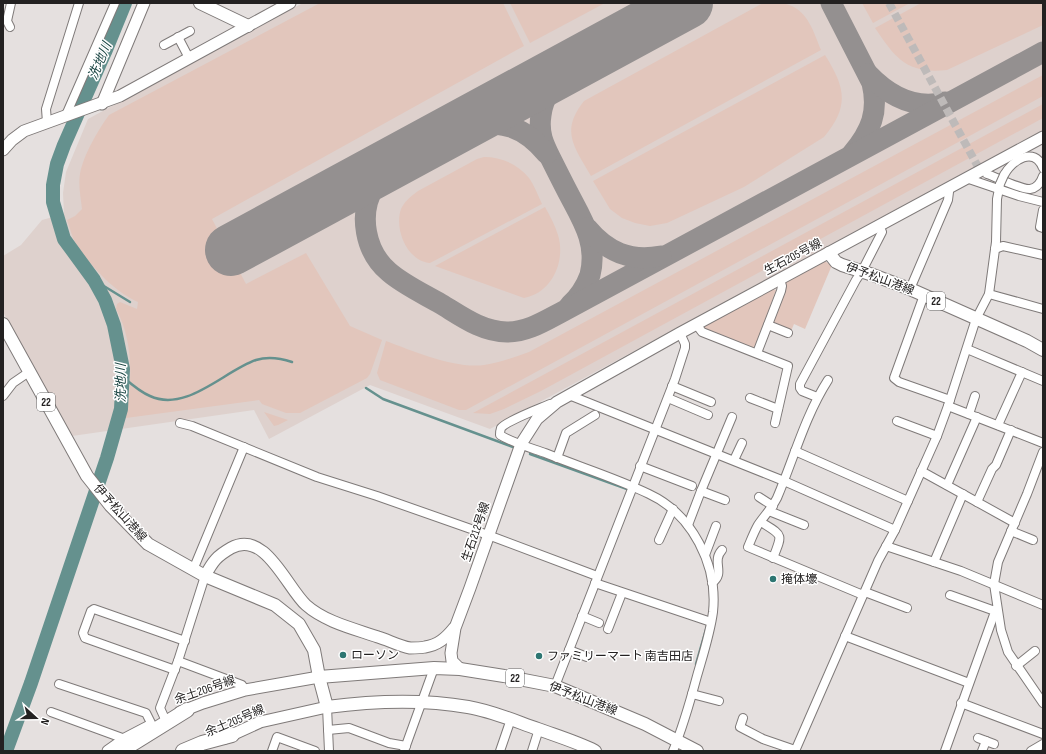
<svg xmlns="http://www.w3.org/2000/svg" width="1046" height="754" font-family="'Sofia Sans Condensed','Noto Sans JP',sans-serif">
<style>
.built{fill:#ded1cd}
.green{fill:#e2c6bc}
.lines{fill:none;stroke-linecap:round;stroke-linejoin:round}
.stream{stroke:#65918e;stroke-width:2.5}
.river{stroke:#65918e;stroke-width:14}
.taxiway{stroke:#949090;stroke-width:21}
.runway{stroke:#949090;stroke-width:52}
.street-tunnel{stroke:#bebab9;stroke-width:8;stroke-dasharray:8 4;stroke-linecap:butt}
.street-casing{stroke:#7f7a79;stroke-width:10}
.secondary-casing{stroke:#7f7a79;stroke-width:13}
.primary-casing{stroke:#7f7a79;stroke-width:14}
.highway-casing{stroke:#7f7a79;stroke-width:16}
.street{stroke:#fff;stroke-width:8}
.secondary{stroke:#fff;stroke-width:11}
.primary{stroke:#fff;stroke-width:12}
.highway{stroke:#fff;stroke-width:14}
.street-bridge-casing{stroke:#7f7a79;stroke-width:10;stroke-linecap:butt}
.street-bridge{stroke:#fff;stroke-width:8}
.poi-dot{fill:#2d7672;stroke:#fff;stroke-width:1.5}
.labels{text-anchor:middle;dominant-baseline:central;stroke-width:3;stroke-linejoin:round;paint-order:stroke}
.shield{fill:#fff;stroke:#656464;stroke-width:1}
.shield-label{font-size:11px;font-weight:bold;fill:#232121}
.street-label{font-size:12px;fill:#232121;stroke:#fff}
.poi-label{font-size:12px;fill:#232121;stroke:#fff;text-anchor:start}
.water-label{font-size:13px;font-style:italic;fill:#194442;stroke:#fff}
</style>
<rect width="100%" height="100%" fill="#e5e0df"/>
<path class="built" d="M303,3H1043V130L490,429L370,385L269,439L254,410L72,436L3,312V256L21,245L42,220L64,214L63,193L66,172L88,119Z"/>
<g class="green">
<path d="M320,3H503L524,46L212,219L246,284L306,253L350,326L382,340L370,374L367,378L300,413H286L262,404L259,400L126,418C132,383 134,341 116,309L117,304L120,302L137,309L138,302C113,291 86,262 73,238C71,232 69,226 67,220L75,216L82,209C81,198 78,186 80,174C83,156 98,130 109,115Z"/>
<path d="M510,3H605L530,43Z"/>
<path d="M763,3C772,3 781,2 789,5C808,11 814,33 821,50L591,176C574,147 560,131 584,101Z"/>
<path d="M862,3H910L873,23Z"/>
<path d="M921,3H1043V25L947,70C907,74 896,59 875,28Z"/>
<path d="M825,55C845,87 850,106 824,137L744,187L667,223L650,226L635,223L622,218L610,209L593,181Z"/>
<path d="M1043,75V96L466,410H459L380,380L377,373L386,341C413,351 455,369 484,365C500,363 514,357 529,352Z"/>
<path d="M1043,104V118L541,391L504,409L490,414L473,413Z"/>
<path d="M484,157C501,157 518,164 529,178C534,185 538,195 542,204L430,263C407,261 394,229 401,209C404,202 411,196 418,191L477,159Z"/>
<path d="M545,207C550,216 555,225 558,235C566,261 552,293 524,298L435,266Z"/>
<path d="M824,261L832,265L805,329L794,324L791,331L770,323L786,282Z"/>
<path d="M772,289L776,290L756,346L751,348L705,330L703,326Z"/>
<path d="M264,412L288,420L278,425L274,426Z"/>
</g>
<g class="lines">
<g class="stream">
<path d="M94,280L130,302"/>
<path d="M123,377C131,384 140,392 150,396C186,413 224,371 256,360C269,356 280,358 292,362"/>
<path d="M366,388L383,399L513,447"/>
<path d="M530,454L627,489"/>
<path d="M696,664L707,626"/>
</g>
<path class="river" d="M6,751L31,683L107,458L121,409L123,369L114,325L105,300L94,280L64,239L53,202V185L57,164L64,145L105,52L125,3"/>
<g class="taxiway">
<path d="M831,3L872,83C879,112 871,131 852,154"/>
<path d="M565,70C554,83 543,97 541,115C538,134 544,145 552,161C559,175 566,189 573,202C586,226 597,247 590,275C586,286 579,297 570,305"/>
<path d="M868,74C889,96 914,110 945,102"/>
<path d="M467,123C503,122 523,125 547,154"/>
<path d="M398,160C389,168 380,176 374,187C358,214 365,252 389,272C404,285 424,294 441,304C461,316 482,332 507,332C527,332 543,322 560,313L1043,52"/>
<path d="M587,228C607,252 630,262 661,256"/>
</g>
<path class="runway" d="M231,250L687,3"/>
<path class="street-tunnel" d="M889,3L977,165L986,172"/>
<defs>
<g id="street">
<path d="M10,27L7,21L11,3"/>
<path d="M178,37L189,58"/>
<path d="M164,45L190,31"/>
<path d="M66,115L115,3"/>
<path d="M47,122L46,109L79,3"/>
<path d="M987,174C996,177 1022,190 1030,189C1037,188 1041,182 1043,176"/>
<path d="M1004,175C1012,161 1034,145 1043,168"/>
<path d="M966,178L1019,196L1043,202"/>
<path d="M1043,210L1040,227L1043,228"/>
<path d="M995,249L1003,246L1043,255"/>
<path d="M910,289L948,200L949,192L948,188"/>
<path d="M989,294L1043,309"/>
<path d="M924,295L894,378L899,382L950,400"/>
<path d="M696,324L702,332L788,366L775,423"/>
<path d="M768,325L788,333"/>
<path d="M967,349L1043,381"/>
<path d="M757,353L781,291L782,286L780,279"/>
<path d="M828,380C805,416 794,458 777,498C772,508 764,516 758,525C754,532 751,540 748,547L863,595"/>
<path d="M672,386L711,402"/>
<path d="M569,395L784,481L895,530"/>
<path d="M3,396L13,383L29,372"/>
<path d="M817,397L802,391L800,388V384L856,280L862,271L880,236L882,232L879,225"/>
<path d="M668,398L708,415"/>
<path d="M750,398L778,409"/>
<path d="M550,404C541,408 506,421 501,428C500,431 500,431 500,435C513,443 531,448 545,453C580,467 616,478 649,494C692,514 718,565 713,612C710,634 703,655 697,676C690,702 683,727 673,751"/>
<path d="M948,406L1043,443"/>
<path d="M969,414L975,396"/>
<path d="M897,421L937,436"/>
<path d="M180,423L192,426L317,477L377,496L488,535L597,576"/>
<path d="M998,425L1022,372"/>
<path d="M795,451L908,501"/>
<path d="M1043,452L1027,494L998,562L994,584L1001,630L1008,652L1043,703"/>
<path d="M557,458L566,433L595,415"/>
<path d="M734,460L742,443"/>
<path d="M640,466L692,486"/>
<path d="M921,471L1015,523"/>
<path d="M947,485L977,417"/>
<path d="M701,491L732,417"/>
<path d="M759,497L773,506"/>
<path d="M977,502L992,469L996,465L1011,430"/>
<path d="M769,511L804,525"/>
<path d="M761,522C783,536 783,533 773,558"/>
<path d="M688,525L701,491L725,500"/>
<path d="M1011,531L1033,540"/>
<path d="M659,540L673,509"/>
<path d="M886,546L961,571L1043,605"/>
<path d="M705,555L716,526"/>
<path d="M934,562L963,494"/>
<path d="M193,570L244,447"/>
<path d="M595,583L711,622"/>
<path d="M712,583C726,573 711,562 722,550"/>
<path d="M865,592L907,608"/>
<path d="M950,595L995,611"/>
<path d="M582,616L599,623"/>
<path d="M608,629L622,593"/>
<path d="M845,636L969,683"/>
<path d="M569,650L587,657"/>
<path d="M178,661L242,685L245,690"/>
<path d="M1016,666L1035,651"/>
<path d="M175,670L85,638L83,633L91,611L94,609L185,641"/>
<path d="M59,684L146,713L152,725"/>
<path d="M555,686L675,379L685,348V344L680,333"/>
<path d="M692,694L719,701"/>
<path d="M961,703L1043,734"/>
<path d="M327,707L329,751"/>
<path d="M51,712L125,739"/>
<path d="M743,718L740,727L763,739L795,750"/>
<path d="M165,719L160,708L178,661L205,576"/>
<path d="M328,730L349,728L389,743L406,746"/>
<path d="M978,738L994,744"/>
<path d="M272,751L277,737L315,751"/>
<path d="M404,751L434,668"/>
<path d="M500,751L511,719"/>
<path d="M532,751L539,729"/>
<path d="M795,751L878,561L895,530L937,436L948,406L976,319L989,294L996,242L997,199L1000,184"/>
<path d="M945,751L996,609"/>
<path d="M982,751L986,741"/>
<path d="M1031,751L1043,744"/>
</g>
<g id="secondary">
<path d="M102,104L144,3"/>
<path d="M3,150L12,140L24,131L120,96L290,3"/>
<path d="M205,576C213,561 217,556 231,548C265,529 287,588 306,605C325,622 355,629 378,637C388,640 399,646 410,648C414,648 420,648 425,647C438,645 446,638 454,628"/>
<path d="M460,669L452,661L451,653L455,628L470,588L521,444L537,419L557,402L680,333L1043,137"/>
<path d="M180,712L203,703L245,690L319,677"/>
<path d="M225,738L260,722L327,707"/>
<path d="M108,751L125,739L148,727"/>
</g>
<g id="primary">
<path d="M200,3L248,26"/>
<path d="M829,253L836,262L842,265L873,275L910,289L1027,341L1043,350"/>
<path d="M3,324L87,476L110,505L148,544L205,576L275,605L299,624L314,650L319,677L327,707C373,701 422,699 468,707C492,711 515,721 538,729C557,736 577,742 595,751"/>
<path d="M319,677L434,668L460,669L504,676L555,686L645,724L697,751"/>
</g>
<g id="highway">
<path d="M121,751L187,710"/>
<path d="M183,751L202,743L232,735"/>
</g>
</defs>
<use href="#street" class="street-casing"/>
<use href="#secondary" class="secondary-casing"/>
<use href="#primary" class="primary-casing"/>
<use href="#highway" class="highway-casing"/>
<use href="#street" class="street"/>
<use href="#secondary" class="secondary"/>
<use href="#primary" class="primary"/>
<use href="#highway" class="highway"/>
<defs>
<path id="street-bridge" d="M1000,184L1004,175"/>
</defs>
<use href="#street-bridge" class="street-bridge-casing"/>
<use href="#street-bridge" class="street-bridge"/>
</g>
<g class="poi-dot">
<circle cx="773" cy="579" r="4"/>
<circle cx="343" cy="655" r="4"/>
<circle cx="539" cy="656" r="4"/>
</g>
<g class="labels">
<g class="shield">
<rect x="927" y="292" width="18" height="18" rx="3"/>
<rect x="37" y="393" width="18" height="18" rx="3"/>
<rect x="506" y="669" width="18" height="18" rx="3"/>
</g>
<g class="shield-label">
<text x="936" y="301">22</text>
<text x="46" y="402">22</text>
<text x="515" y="678">22</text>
</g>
<g class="street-label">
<text transform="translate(793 257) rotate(-28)">生石205号線</text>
<text transform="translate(880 279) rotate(20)">伊予松山港線</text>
<text transform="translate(120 513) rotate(48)">伊予松山港線</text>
<text transform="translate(476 532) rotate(-71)">生石212号線</text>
<text transform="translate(205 690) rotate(-19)">余土206号線</text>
<text transform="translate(583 699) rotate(21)">伊予松山港線</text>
<text transform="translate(235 721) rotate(-23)">余土205号線</text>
</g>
<g class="poi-label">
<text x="781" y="579">掩体壕</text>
<text x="351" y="655">ローソン</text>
<text x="547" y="656">ファミリーマート 南吉田店</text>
</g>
<g class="water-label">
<text transform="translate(100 61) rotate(-67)">洗地川</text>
<text transform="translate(121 383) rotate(-90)">洗地川</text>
</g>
</g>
<rect width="1046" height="754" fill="none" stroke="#232121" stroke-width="8"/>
<g transform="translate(36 718) rotate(111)" stroke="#ffffff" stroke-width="3" paint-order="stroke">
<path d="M0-3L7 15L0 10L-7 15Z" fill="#232121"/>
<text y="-6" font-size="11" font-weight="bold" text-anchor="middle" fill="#232121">N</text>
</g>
</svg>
